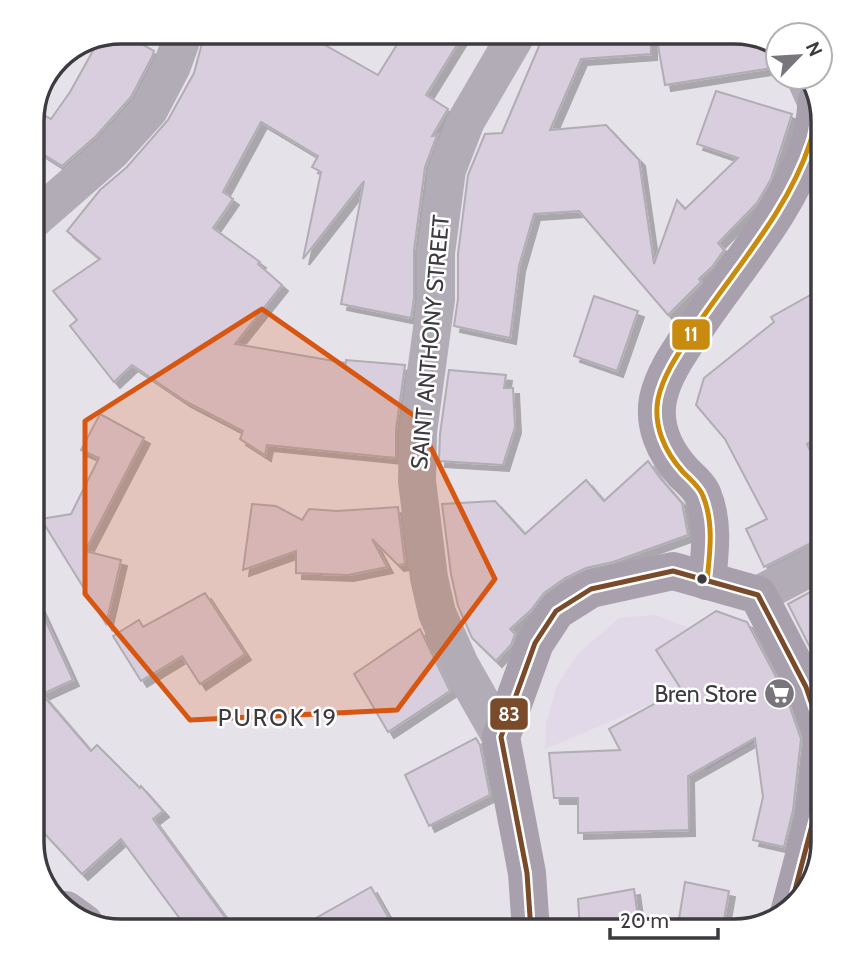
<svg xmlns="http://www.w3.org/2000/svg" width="855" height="963" font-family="Cabin,sans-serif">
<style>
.built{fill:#e1d8e8}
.building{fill:#d8cede;stroke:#b0adb3;stroke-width:2;filter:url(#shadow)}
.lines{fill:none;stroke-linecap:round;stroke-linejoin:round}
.street{stroke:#b1acb6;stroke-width:38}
.secondary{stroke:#a8a1ad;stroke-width:38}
.highway{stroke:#afa8b4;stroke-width:38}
.bus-1-casing{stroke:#fff;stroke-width:10}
.bus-2-casing{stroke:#fff;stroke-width:10}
.bus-1{stroke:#c88b10;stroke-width:5}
.bus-2{stroke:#7a4b2a;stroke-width:5}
.marked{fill:#d75611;fill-opacity:0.2;stroke:#d75611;stroke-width:5;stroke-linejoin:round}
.bus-dot{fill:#3d3a40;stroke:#fff;stroke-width:2.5}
.labels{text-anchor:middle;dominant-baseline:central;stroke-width:5;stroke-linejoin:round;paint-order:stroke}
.street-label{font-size:23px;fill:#3d3a40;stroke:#fff}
.poi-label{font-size:23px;fill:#3d3a40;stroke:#fff;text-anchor:end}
.neighbourhood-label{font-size:24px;letter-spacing:2px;fill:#3d3a40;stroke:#fff}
.rim{fill:none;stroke:#3d3a40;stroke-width:3.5}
.line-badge{stroke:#fff;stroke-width:2.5}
.badge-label{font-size:19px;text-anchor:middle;font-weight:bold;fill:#fff}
</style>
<defs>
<filter id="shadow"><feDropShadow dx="6" dy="6" stdDeviation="0" flood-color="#0004"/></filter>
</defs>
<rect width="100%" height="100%" fill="#e6e2ea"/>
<path class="built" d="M654,615L690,628L708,642L760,739L706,770L663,699L545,749L546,724L557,686L578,654L619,618Z"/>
<g class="building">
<path d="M120,32L154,51L152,57L131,97L96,136L62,166L32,147V114L34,110L51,119L70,92L99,40Z"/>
<path d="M205,32H277L323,44L378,75L405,32H465L426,95L448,109L432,136L437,135L425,167L414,250V298L411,318L341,304L364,181L303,259L321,172L312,167L318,156L261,122L223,192L233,199L213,228L260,262L258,264L282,285L235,344L346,363V360L405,365L396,429V458L267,445L265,455L240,439L243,431L185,401L132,365L114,382L70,326L77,320L53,291L100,259L67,231L100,190L127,167L168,120L194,73Z"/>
<path d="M545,32H651V54L581,59L550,130L606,125L639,160L654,264L677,200L685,209L738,158L697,144L716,91L792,114L771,179L757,203L718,243L724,250L712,267L699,279L701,282L668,315L579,211L534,214L519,266L510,338L454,326L458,299V254L468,175L485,134L502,133Z"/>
<path d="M675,32H701L703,40L743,33L778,52V67L665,85L656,34Z"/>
<path d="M823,288V434L807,444L823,479L814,485L823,506V539L813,542L764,567L746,529L767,519L725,439L696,405L704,378L774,322L771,317Z"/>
<path d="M594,296L638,311L617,371L574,356Z"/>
<path d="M449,370L506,375L504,388H513L515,427L503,465L439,461L440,434Z"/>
<path d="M100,414L144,438L85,551L121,560L106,624L41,519L71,514L99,458L81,450Z"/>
<path d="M648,461L660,478L682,503L688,535L613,562L586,568L565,578L544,593L531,610L510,629L515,634L511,645L496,661L472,638L458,606L451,574L442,504L495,501L525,534L586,480L604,501Z"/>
<path d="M252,504L276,506L302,520L309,509L337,511L398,507L405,564L398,565L372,539L387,567L348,575L296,573V551L243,570Z"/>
<path d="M823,585V673L788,604Z"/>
<path d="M32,591L73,680L42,694L91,751L97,745L140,788L141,786L163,811L153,819L235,931H189L121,839L82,874L32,820Z"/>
<path d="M205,593L245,654L200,684L182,656L141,681L113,636L139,620L143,627Z"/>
<path d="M716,611L747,622L786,696L801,739L793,810L784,847L753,840L763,797L755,738L688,776L689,830L578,833V798H554L549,753L620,750L609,729L681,689L656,650Z"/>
<path d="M420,629L450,691L388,732L354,674Z"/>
<path d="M476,738L480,745L490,795L429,826L405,775Z"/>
<path d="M685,882L729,891L722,931H677Z"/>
<path d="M371,887L396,931H293Z"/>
<path d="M634,889L640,931H580L578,899Z"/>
</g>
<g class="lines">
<g class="street">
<path d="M805,77L817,104"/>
<path d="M32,221L111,152L149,110L172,66L184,32"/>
<path d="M758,595L823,561"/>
<path d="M501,737L460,665L437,613L429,578L417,481L418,432L436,299V253L447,170L466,121L518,32"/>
</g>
<g class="secondary">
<path d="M707,581C710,552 714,523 703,496C700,487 690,479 683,472C665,452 653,426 658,399C664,371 683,347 698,324C738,265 788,210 810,143C815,130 815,114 817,100"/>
<path d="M531,931L527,873L501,737L535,643L556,611L591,589L673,571L758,595L806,687L823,737L815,814L789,913"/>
</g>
<path class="highway" d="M66,910L84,923"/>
<defs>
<path id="bus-1" d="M707,581C710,552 714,523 703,496C700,487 690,479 683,472C665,452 653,426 658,399C664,371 683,347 698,324C738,265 788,210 810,143C815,130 815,114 817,100"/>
<path id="bus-2" d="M531,931L527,873L501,737L535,643L556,611L591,589L673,571L758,595L806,687L823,737L815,814L789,913"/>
</defs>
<use href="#bus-1" class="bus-1-casing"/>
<use href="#bus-2" class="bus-2-casing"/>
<use href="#bus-1" class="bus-1"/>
<use href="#bus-2" class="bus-2"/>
</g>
<path class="marked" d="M262,309L416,417L495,579L397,710L190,720L85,594V421Z"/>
<defs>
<symbol id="supermarket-disc" viewBox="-11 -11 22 22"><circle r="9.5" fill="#78757c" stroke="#fff"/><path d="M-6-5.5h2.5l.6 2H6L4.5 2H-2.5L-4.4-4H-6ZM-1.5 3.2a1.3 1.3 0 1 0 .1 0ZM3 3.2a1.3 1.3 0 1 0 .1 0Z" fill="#fff"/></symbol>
</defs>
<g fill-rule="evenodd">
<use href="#supermarket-disc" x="762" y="676" width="35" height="35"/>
</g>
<circle class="bus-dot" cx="702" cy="579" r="6"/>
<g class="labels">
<g class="street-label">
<text transform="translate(430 342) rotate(-85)">SAINT ANTHONY STREET</text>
</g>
<g class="poi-label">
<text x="757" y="694">Bren Store</text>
</g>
<g class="neighbourhood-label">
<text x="278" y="717">PUROK 19</text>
</g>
</g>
<path d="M0 0H855V963H0ZM121 44H734A77 77 0 0 1 811 121V842A77 77 0 0 1 734 919H121A77 77 0 0 1 44 842V121A77 77 0 0 1 121 44Z" fill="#fff" fill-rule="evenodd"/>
<path class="rim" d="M121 44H734A77 77 0 0 1 811 121V842A77 77 0 0 1 734 919H121A77 77 0 0 1 44 842V121A77 77 0 0 1 121 44Z"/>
<g class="line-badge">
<rect x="671" y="318" width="40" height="33" rx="7" fill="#c88b10"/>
<rect x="489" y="697" width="40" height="34" rx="7" fill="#7a4b2a"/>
</g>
<g class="badge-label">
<text x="691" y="341">11</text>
<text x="509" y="721">83</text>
</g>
<g transform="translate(799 56) rotate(65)"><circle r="33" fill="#ffffff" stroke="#b1b0b3" stroke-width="2"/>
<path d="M0-5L12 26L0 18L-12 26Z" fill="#78757c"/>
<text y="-10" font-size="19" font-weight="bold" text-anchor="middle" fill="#3d3a40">N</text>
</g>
<path d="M610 928v10h108v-10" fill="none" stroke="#3d3a40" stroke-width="3.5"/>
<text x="620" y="928" font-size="21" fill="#3d3a40" stroke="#ffffff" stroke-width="5" paint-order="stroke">20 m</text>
</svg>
